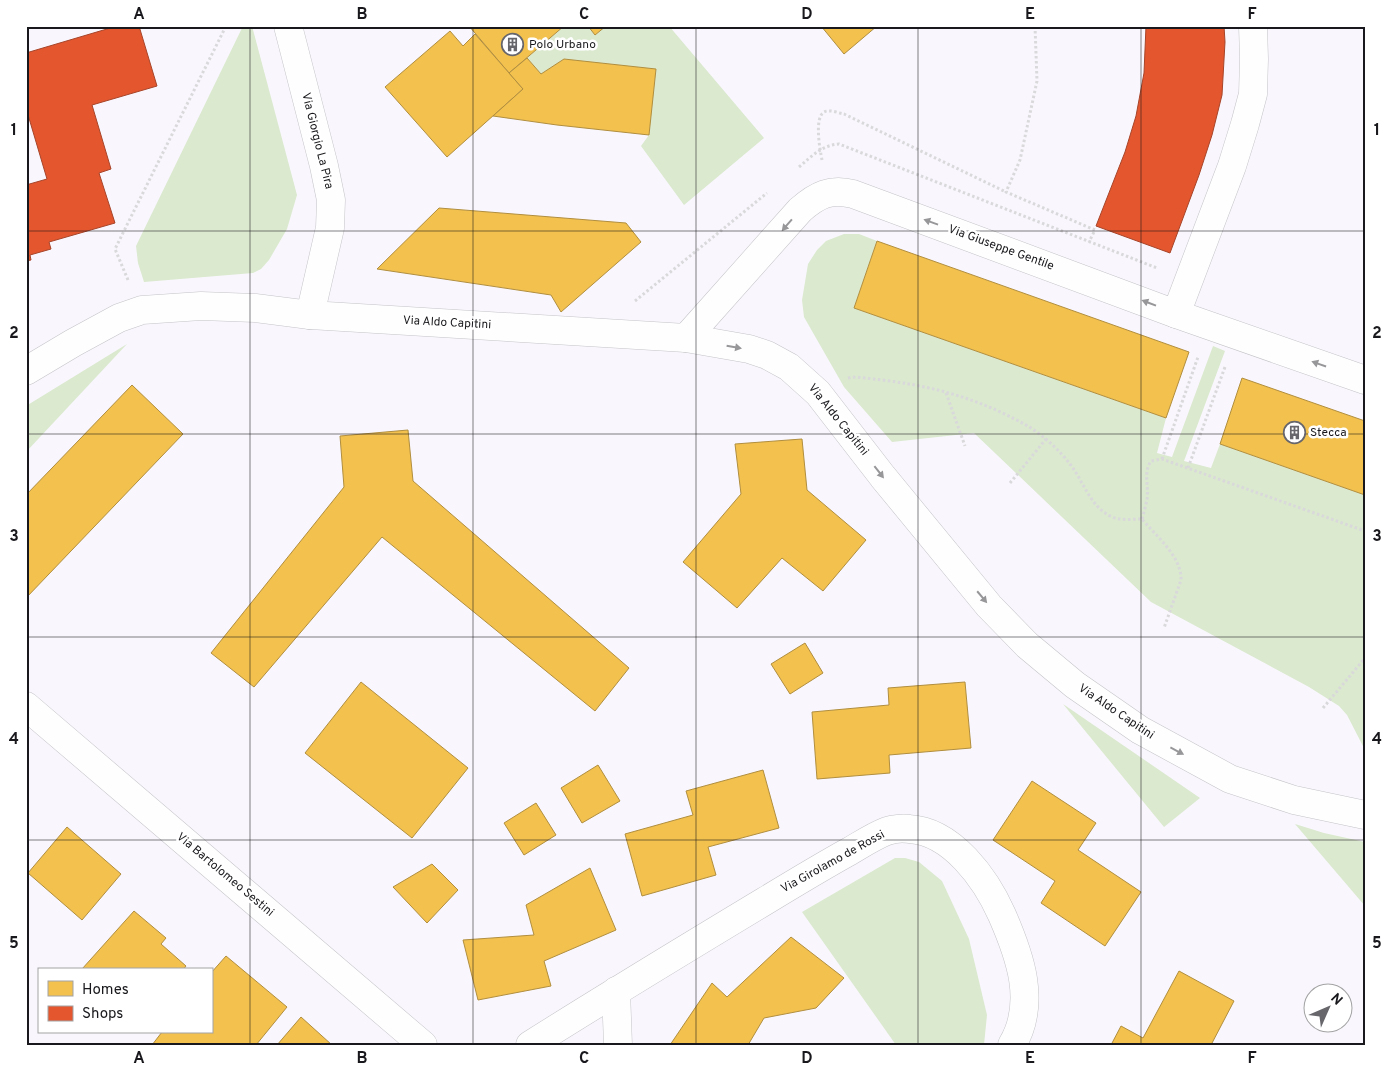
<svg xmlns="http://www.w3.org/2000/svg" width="1391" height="1071" font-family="Overpass,sans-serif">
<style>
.green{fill:#dbe9cf}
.homes{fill:#f2c14e;stroke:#b18e3f}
.shops{fill:#e4572e;stroke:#a74429}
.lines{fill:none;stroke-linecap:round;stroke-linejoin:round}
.minor-casing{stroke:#c4c3c7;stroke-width:29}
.major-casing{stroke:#c4c3c7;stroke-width:29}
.path{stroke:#d9d8da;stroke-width:3;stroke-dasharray:2.5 2.5;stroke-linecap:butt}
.minor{stroke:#fefeff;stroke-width:28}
.major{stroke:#fefeff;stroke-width:28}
.oneway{fill:#979699}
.grid{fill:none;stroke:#19181c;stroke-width:1;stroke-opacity:0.55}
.labels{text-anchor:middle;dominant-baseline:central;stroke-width:5;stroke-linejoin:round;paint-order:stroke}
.poi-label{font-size:12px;fill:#19181c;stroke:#fff;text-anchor:start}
.street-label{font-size:12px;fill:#19181c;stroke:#fff}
.neatline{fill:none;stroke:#19181c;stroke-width:2}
.grid-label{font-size:16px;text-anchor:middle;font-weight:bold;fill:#19181c}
</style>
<rect width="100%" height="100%" fill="#f9f7fd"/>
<g class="green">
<path d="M243,26H252L297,195L287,229L269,260L261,269L253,273L144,282L138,263L136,246Z"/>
<path d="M564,26H588L595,35L606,26H669L764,138L684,205L641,146L649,135L564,59L541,74L527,58Z"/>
<path d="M844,234H859L877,241L854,308L1166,418L1157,453L1172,457L1213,346L1225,351L1184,461L1211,468L1220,444L1365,495V750L1347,715L1339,706L1309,687L1151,602L974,433L892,442L844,387L804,317L802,300L808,264L817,250L826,241Z"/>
<path d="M127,344L26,452V406Z"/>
<path d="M1063,704L1200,798L1164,827Z"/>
<path d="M1295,824L1324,833L1365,842V906Z"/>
<path d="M895,858H905L919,862L942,881L969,939L987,1015L984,1045H896L802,912Z"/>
</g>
<g class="homes">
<path d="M469,26H564L509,73Z"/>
<path d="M588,26H606L595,35Z"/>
<path d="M821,26H877L844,54Z"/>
<path d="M450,31L463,46L475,34L523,89L447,157L385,87Z"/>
<path d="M527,58L541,74L564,59L656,69L649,135L557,125L493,116L523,89L509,73Z"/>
<path d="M439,208L626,223L641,242L561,312L551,295L377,269Z"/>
<path d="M877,241L1189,352L1166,418L854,308Z"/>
<path d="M1242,378L1365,421V495L1220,444Z"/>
<path d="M132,385L183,434L26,598V495Z"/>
<path d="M408,430L413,481L629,668L595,711L382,537L254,687L211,653L344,487L340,436Z"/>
<path d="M802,439L807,490L866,540L823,591L782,558L737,608L683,562L741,494L735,444Z"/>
<path d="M805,643L823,673L790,694L771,664Z"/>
<path d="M361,682L468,768L412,838L305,753Z"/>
<path d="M965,682L971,748L889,755L890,773L817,779L812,712L889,705L888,688Z"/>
<path d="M598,765L620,801L582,823L561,788Z"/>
<path d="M763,770L779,828L708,847L716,875L642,896L625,834L693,815L686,791Z"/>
<path d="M1032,781L1096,823L1078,850L1141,892L1105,946L1041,903L1055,881L993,840Z"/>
<path d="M536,803L556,835L524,855L504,823Z"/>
<path d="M67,827L121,874L82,920L28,873Z"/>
<path d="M432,864L458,890L427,923L393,887Z"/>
<path d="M590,868L616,930L544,961L551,986L478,1000L463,940L534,935L526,905Z"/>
<path d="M134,911L166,938L161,944L186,966L183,970L82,969Z"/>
<path d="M791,937L844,978L816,1008L764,1018L748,1045H670L712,983L727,997Z"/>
<path d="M226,956L287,1007L256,1045H152L162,1032H211V973Z"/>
<path d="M1179,971L1234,1001L1211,1045H1111L1121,1026L1143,1038Z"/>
<path d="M301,1017L332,1045H277Z"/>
</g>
<g class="shops">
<path d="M117,26H139L157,86L92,105L111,169L99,173L115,223L49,242L51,249L30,255L31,260L26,261V185L47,179L26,108V53Z"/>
<path d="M1146,26H1224L1225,42L1222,95L1212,135L1199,175L1170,253L1096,226L1125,152L1136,116L1144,73Z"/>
</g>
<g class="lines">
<defs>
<g id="minor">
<path d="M288,26L324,166L331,200L330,228L310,315"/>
<path d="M1176,314L1232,166L1245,124L1253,94L1254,59L1253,26"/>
<path d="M686,338L800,210C817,195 831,188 853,194L1176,314L1365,380"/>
<path d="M26,371L73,343L119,318L142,310L201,306L255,308L310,315L686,338L749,349L767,355L789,367L818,393L883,477L989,606L1027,645L1075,685L1140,730L1230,779L1294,800L1365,815"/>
<path d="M616,991L618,1045"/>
<path d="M530,1045C608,996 687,948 765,901C793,884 821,867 850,851C862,844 874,836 887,831C893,829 903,828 909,829C952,831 986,879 1002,915C1020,956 1037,1003 1012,1045"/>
</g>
<path id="major" d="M26,706L423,1045"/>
</defs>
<use href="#minor" class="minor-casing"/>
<use href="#major" class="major-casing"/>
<g class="path">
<path d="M1035,26L1037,81L1020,160L1006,192L1095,230L1089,242"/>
<path d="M822,160C820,150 814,118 824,112C830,109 838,113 844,114L1006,192"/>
<path d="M799,167C812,156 822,145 839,144L1157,268"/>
<path d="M128,280L115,249L226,26"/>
<path d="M635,301L767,193"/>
<path d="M848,378L856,377C874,379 892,381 909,384C951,391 994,406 1031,428C1045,437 1060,451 1070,464C1084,482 1090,507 1112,517C1122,521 1133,519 1142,519C1156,536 1182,557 1181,580L1164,628"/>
<path d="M946,393L965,446"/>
<path d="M1162,459L1198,357"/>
<path d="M1188,468L1225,367"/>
<path d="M1010,483L1046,439"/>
<path d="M1142,519C1144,512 1146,505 1147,499C1149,485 1143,473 1151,461L1162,459L1365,531"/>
<path d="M1323,708L1365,658"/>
</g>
<use href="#minor" class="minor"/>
<use href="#major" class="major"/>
</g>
<defs><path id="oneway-solid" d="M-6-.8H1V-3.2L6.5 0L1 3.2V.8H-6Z" transform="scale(1.25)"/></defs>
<g class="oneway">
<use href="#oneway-solid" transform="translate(931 222) rotate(-160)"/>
<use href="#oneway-solid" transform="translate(787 225) rotate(131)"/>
<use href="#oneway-solid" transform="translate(1149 303) rotate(-159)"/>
<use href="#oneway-solid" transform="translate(734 347) rotate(10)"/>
<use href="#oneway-solid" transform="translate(1319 364) rotate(-161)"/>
<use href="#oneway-solid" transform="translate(879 472) rotate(52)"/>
<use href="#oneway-solid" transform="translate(982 597) rotate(50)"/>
<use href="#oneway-solid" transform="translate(1177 751) rotate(28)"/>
</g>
<path class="grid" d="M250,26V1045M473,26V1045M696,26V1045M918,26V1045M1141,26V1045M26,231H1365M26,434H1365M26,637H1365M26,840H1365"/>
<defs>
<symbol id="building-ring" viewBox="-11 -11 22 22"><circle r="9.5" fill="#fff" stroke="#67666b" stroke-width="1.5"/><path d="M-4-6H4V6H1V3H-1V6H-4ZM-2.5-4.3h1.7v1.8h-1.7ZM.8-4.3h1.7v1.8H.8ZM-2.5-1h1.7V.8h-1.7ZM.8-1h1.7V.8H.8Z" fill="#67666b"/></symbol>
</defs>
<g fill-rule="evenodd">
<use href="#building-ring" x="500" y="32" width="25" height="25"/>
<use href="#building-ring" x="1282" y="420" width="25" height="25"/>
</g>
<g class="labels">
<g class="poi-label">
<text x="529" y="45">Polo Urbano</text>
<text x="1310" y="433">Stecca</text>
</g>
<g class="street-label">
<text transform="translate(317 141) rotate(76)">Via Giorgio La Pira</text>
<text transform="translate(1001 248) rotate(20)">Via Giuseppe Gentile</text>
<text transform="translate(447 323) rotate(3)">Via Aldo Capitini</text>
<text transform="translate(838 420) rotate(51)">Via Aldo Capitini</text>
<text transform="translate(1116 712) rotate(34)">Via Aldo Capitini</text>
<text transform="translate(833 862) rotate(-29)">Via Girolamo de Rossi</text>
<text transform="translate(225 875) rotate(40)">Via Bartolomeo Sestini</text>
</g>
</g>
<rect width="1391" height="1071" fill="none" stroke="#ffffff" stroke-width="55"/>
<rect x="38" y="968" width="175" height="65" fill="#ffffff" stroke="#a3a3a4"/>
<rect x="48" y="981" width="25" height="15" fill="#f2c14e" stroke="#a3a3a4"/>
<text x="82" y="994" font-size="15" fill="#19181c">Homes</text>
<rect x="48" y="1006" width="25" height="15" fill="#e4572e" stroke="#a3a3a4"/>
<text x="82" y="1018" font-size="15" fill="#19181c">Shops</text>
<g transform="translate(1328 1008) rotate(45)"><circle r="24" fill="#ffffff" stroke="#a3a3a4"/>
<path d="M0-4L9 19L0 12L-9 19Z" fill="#67666b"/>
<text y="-8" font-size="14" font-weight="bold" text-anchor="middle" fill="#19181c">N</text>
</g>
<rect x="28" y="28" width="1336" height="1016" class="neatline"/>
<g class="grid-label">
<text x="139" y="19">A</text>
<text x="362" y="19">B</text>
<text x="584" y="19">C</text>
<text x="807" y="19">D</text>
<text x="1030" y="19">E</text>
<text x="1252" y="19">F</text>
<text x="14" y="135">1</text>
<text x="1377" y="135">1</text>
<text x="14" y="338">2</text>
<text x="1377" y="338">2</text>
<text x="14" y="541">3</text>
<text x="1377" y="541">3</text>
<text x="14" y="744">4</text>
<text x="1377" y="744">4</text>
<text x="14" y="948">5</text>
<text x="1377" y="948">5</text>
<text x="139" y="1063">A</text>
<text x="362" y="1063">B</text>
<text x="584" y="1063">C</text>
<text x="807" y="1063">D</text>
<text x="1030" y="1063">E</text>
<text x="1252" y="1063">F</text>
</g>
</svg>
